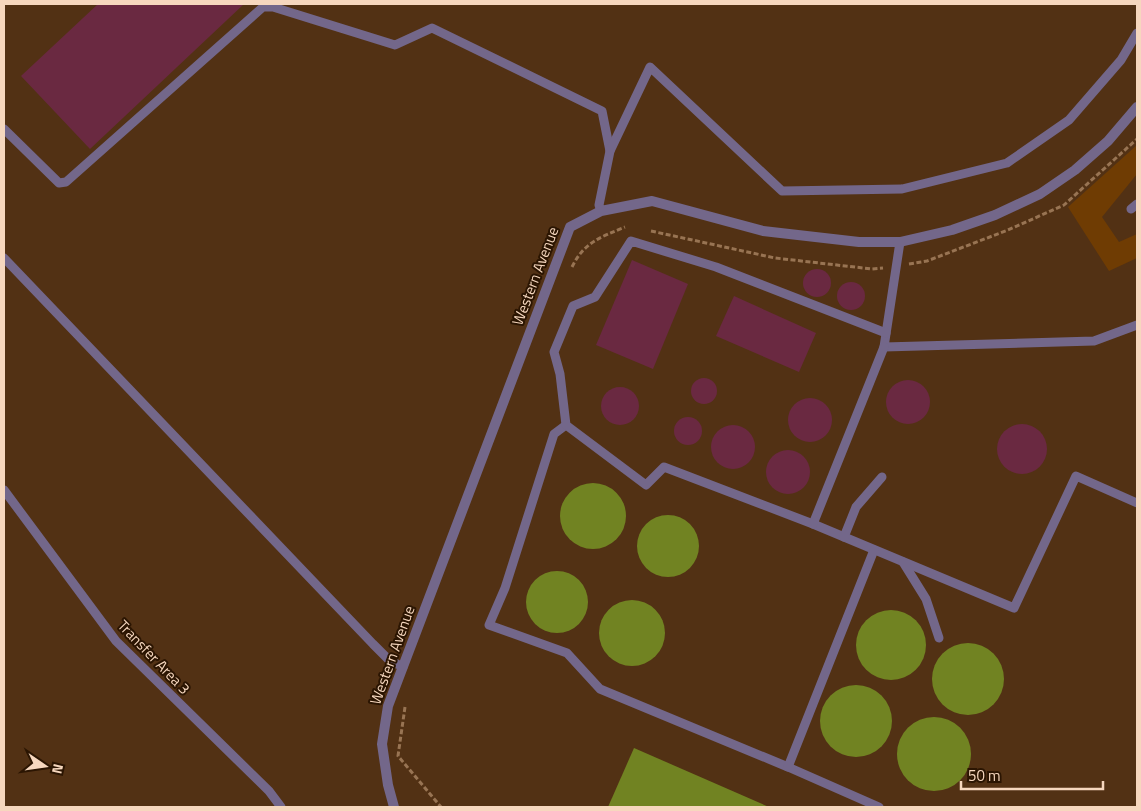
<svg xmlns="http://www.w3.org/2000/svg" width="1141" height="811" font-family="'Titillium Web',sans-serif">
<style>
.built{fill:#523114}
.green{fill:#6f3c03}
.water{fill:#718322}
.building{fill:#6a2941}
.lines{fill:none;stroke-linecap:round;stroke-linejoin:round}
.path{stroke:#987453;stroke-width:3;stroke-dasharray:5 2.5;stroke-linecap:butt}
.lane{stroke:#73678a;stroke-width:9}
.street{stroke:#73678a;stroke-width:10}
.labels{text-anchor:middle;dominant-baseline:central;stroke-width:4;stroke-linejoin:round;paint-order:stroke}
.street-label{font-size:15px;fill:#f6d7be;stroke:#2b1502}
</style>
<rect width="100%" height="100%" fill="#4f2800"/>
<rect class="built" x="4" y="4" width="1133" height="803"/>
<path class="green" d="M1137,145V174L1102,217L1119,242L1137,234V258L1109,271L1068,207Z"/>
<g class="water">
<circle cx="593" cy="516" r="33"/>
<circle cx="668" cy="546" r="31"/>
<circle cx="557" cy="602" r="31"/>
<circle cx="632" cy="633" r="33"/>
<circle cx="891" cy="645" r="35"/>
<circle cx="968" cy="679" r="36"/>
<circle cx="856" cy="721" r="36"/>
<circle cx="934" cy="754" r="37"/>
<path d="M634,748L769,807H608Z"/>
</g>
<g class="building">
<path d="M98,4H244L90,149L21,76Z"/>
<path d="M632,260L688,284L653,369L596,345Z"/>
<circle cx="817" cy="283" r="14"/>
<circle cx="851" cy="296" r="14"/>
<path d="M734,296L816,333L799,372L716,336Z"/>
<circle cx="704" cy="391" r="13"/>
<circle cx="908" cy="402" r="22"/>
<circle cx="620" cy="406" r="19"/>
<circle cx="810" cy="420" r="22"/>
<circle cx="688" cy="431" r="14"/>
<circle cx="1022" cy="449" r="25"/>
<circle cx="733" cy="447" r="22"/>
<circle cx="788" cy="472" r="22"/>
</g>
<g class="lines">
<g class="path">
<path d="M651,231L775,258L872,269L883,268"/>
<path d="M909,264L927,261L1008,230L1064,205L1137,139"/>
<path d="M572,267C584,242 601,237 625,227"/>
<path d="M405,707L398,756L441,807"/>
</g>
<g class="lane">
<path d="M4,129L59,183L66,182L263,7H273L395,45L432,28L602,111L610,151"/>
<path d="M1131,209L1137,204"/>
<path d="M601,211L599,205L610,151L650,67L782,191L902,189L1007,163L1069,120L1121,60L1137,33"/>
<path d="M900,242L884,347L1094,341L1137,325"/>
<path d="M4,258L373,644L389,660L403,667"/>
<path d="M884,347L813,524L1014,608L1076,476L1137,503"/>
<path d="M566,425L554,434L505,588L489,625L567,653L600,689L788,767"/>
<path d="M4,490L116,641L269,791L281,807"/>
<path d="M813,524L664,467L646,485L566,425L560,374L554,352L573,306L595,297L631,241L716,267L886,333"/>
<path d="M844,537L856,507L882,477"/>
<path d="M874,550L788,767L879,807"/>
<path d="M903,562L926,599L939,638"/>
</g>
<path class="street" d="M394,807L388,785L382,744L388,706L570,227L601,211L652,201L763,231L859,242H900L952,230L995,215L1040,194L1075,170L1108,141L1137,107"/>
</g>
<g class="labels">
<g class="street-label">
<text transform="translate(535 276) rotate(-69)">Western Avenue</text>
<text transform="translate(392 655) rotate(-70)">Western Avenue</text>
<text transform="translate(154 657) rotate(46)">Transfer Area 3</text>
</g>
</g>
<rect width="1141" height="811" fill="none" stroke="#f6d7be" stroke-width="10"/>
<g transform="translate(45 766) rotate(103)" stroke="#2b1502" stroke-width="4" paint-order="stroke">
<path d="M0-4L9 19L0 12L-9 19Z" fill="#f6d7be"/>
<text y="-8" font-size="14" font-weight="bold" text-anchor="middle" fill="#f6d7be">N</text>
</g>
<path d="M961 781v8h142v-8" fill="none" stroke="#f6d7be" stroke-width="2.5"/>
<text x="968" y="781" font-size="15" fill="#f6d7be" stroke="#2b1502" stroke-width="4" paint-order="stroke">50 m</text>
</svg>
